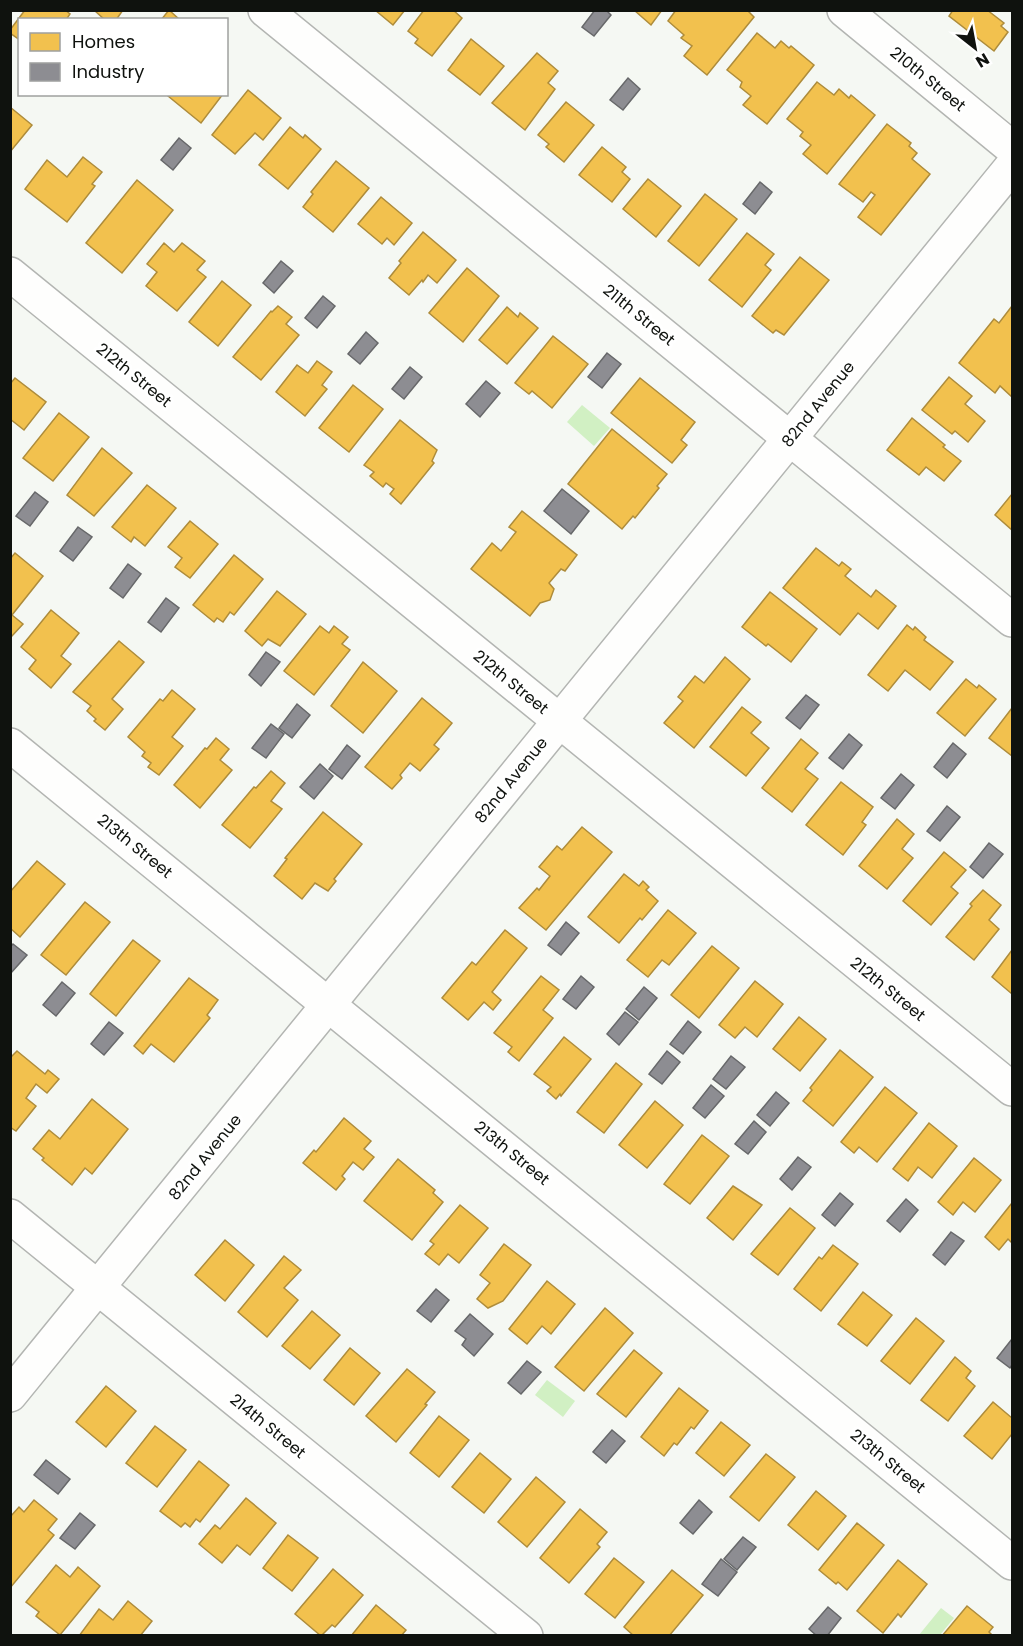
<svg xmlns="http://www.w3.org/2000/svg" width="1023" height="1646" font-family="Poppins,sans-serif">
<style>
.water{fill:#d1f0c3}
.homes{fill:#f2c14e;stroke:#ae8c3b;stroke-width:1.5}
.industry{fill:#8d8d92;stroke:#67686a;stroke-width:1.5}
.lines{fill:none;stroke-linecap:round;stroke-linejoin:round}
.minor-casing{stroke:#b3b5b2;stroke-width:36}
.minor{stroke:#fefefd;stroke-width:33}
.labels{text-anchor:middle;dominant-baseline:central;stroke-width:6;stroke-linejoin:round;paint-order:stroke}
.street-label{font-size:16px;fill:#0f120e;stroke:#fff}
</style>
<rect width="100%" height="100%" fill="#f5f8f3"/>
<g class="water">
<path d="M582,405L610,428L594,446L567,422Z"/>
<path d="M547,1380L575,1401L563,1417L535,1395Z"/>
<path d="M941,1608L954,1618L940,1635H919Z"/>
</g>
<g class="homes">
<path d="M25,10H65L70,14L66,20H20V40L10,33V30Z"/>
<path d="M94,10H123L116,20H105Z"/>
<path d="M169,10L180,20H161Z"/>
<path d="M375,10H405L393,25Z"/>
<path d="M424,10H453L462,18L432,56L415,43L418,39L408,31Z"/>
<path d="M634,10H662L651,25Z"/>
<path d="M676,10H747L754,17L707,75L684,56L692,46L681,38L684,35L668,21Z"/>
<path d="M953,10H987L1004,23L1001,26L1008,32L994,51L949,16Z"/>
<path d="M757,33L775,48L781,41L789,48L791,46L814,65L767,124L743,105L751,96L740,87L742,82L727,70Z"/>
<path d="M471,39L504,66L480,95L448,70Z"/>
<path d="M537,53L558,71L548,83L555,89L525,130L492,103Z"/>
<path d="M817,82L834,95L839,89L849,98L851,95L875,115L827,174L803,154L811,145L800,136L803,132L787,119Z"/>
<path d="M248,90L281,118L263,140L255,133L235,154L212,135Z"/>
<path d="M170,94H223L201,123L168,96Z"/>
<path d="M566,102L594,125L564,162L546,147L549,144L538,135Z"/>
<path d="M10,107L32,125L10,152Z"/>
<path d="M887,124L911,143L909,146L917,153L912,159L930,174L881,235L858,217L875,195L871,192L863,202L839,184Z"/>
<path d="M290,127L303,138L305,135L321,149L288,189L259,165Z"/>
<path d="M602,147L626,167L622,172L630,179L612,202L579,175Z"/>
<path d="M83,157L102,172L92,184L95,186L67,222L25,189L47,160L67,177Z"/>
<path d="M336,161L369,188L333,232L303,207L313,194L311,192Z"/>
<path d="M648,179L681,206L656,237L623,209Z"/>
<path d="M137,180L173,210L122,273L86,243Z"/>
<path d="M705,194L737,219L699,266L668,241Z"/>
<path d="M381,197L412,223L394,245L387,238L382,244L358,224Z"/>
<path d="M423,232L456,260L437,283L428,275L423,282L422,280L409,295L389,278L401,263L399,261Z"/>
<path d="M747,233L774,254L765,265L771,270L742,307L709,280Z"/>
<path d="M164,243L174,252L182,243L205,261L197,270L206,277L177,311L146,286L157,272L147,264Z"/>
<path d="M800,257L829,280L784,335L776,330L773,333L752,316Z"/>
<path d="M467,268L499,296L463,342L429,313Z"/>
<path d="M222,281L251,305L218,346L189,322Z"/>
<path d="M278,306L292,317L286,324L299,335L261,380L233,357L271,311L272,312Z"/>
<path d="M1012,306V397L1000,386L995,393L959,363L994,319L999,323Z"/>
<path d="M507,307L518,317L520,313L538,328L507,364L479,340Z"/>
<path d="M553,336L588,364L552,408L532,391L529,394L515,383Z"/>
<path d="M317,361L332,372L322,385L327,389L305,416L276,392L297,365L308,373Z"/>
<path d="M949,377L972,396L965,404L985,421L968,442L955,431L952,434L922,410Z"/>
<path d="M15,378L46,402L24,430L10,419V384Z"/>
<path d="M640,378L695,422L681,440L687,445L672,463L611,413Z"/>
<path d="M353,385L383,409L349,452L319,428Z"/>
<path d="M59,413L89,437L53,481L23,458Z"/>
<path d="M912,418L945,445L943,447L961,461L944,481L926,467L919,475L887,450Z"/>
<path d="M400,420L437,450L432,461L434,463L401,504L390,494L394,489L386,483L383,487L370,476L374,472L364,465Z"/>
<path d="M612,429L667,474L657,486L659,488L635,518L633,516L622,529L568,484Z"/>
<path d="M102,448L132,473L94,516L67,495Z"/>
<path d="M147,485L176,508L145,546L134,537L131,542L112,527Z"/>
<path d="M1012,494V530L995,515Z"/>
<path d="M522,511L577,555L565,571L561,569L549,583L554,589L550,600L540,603L530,616L471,569L492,543L501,551L516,532L509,527Z"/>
<path d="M190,521L218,544L190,578L175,567L182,558L168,547Z"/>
<path d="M816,548L839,566L842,562L851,569L845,576L871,597L876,590L896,606L878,629L858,613L840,635L783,588Z"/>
<path d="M15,553L43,576L12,615L23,624L10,638V559Z"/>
<path d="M234,555L263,579L234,615L230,612L223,622L217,618L214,622L193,605Z"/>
<path d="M277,591L306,614L280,646L268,639L262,646L245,631Z"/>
<path d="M770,592L817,629L791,662L768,644L766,646L742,627Z"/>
<path d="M51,610L79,633L61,656L71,664L51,688L29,669L36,660L21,647Z"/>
<path d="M907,625L913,630L915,627L926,637L924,640L953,662L930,690L905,670L888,691L868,675Z"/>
<path d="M320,626L329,633L334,626L348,637L342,644L350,650L314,695L284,671Z"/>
<path d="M119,641L144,662L112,699L123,709L105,730L94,721L96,719L87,711L91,706L73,692Z"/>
<path d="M725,657L750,679L694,748L664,723L683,701L678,697L695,676L704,683Z"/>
<path d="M363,662L397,691L363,733L331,706Z"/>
<path d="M966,679L977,688L979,685L996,699L965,736L937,713Z"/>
<path d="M172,690L195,709L172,737L183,746L159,775L148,767L151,763L142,756L145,752L128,737L160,699L163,701Z"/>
<path d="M422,698L452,723L434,745L439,749L420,771L410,763L400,775L402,778L392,789L365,767Z"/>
<path d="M742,707L761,722L751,733L769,748L746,776L710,747Z"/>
<path d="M1012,708V756L989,738Z"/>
<path d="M216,738L229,749L220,760L232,770L200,808L174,785L205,748L207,749Z"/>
<path d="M801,739L818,753L805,769L818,779L792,812L762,788Z"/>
<path d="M271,771L285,783L271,801L282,809L250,848L222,825L254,787L256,788Z"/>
<path d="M841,782L873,807L862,822L866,825L843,855L806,825Z"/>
<path d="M323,812L362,844L334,879L336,881L328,891L315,883L302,899L274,876L287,859L285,858Z"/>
<path d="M897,819L914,834L902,849L913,858L887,889L859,866Z"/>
<path d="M582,827L612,852L546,930L519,908L537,888L539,890L550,876L539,867L557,846L562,850Z"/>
<path d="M944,852L966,870L951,887L958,893L931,925L903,901Z"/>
<path d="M37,861L65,884L20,937L10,928V892Z"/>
<path d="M624,874L639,886L643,881L649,887L646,890L658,901L642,920L640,918L619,943L588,917Z"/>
<path d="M983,890L1001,905L989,920L999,929L974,960L946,937L972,906L970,904Z"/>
<path d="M85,902L110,922L66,975L41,955Z"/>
<path d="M668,910L696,933L669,965L662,960L648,977L627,960Z"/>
<path d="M505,930L527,948L492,992L501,1000L493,1010L484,1002L468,1020L442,998L472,962L476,965Z"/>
<path d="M133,940L160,961L116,1016L90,994Z"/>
<path d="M712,946L739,968L699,1018L671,995Z"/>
<path d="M1012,950V994L992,977Z"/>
<path d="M541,976L559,990L543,1010L553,1018L519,1061L508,1052L512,1047L494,1033Z"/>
<path d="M189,978L218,1000L207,1015L210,1018L174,1062L151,1044L143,1054L134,1046Z"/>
<path d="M755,981L783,1004L757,1037L745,1027L735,1038L719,1025Z"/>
<path d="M799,1017L826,1039L800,1071L773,1049Z"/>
<path d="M564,1037L591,1059L561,1096L560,1094L556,1099L547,1091L551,1087L534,1074Z"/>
<path d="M840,1050L873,1077L833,1126L803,1101L812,1090L810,1088Z"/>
<path d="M17,1051L45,1074L48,1070L59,1079L47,1093L36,1084L26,1098L36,1106L16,1131L10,1127V1058Z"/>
<path d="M616,1063L642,1084L604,1133L577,1112Z"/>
<path d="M885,1087L917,1113L877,1162L859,1147L854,1153L841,1142Z"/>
<path d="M92,1099L128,1129L92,1174L85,1168L72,1185L42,1160L44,1158L33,1149L49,1130L60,1139Z"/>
<path d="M655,1101L683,1125L647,1168L619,1145Z"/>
<path d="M344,1118L371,1141L364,1149L374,1157L363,1170L353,1162L342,1176L345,1179L336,1190L303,1163L314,1150L316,1152Z"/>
<path d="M929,1123L957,1146L932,1178L918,1167L908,1181L893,1169Z"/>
<path d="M702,1135L729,1156L690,1204L664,1184Z"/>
<path d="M974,1158L1001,1180L975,1212L963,1202L953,1215L938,1202Z"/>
<path d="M398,1159L435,1190L433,1193L443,1202L412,1240L364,1201Z"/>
<path d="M733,1186L762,1205L733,1240L707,1218Z"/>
<path d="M1012,1203V1243L1008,1239L999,1250L985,1237Z"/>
<path d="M460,1205L488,1228L459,1263L448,1254L439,1265L425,1254L434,1244L430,1241Z"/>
<path d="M790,1208L815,1228L778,1275L751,1254Z"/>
<path d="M225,1240L254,1265L225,1301L195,1275Z"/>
<path d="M504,1244L531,1265L503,1301L488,1308L477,1299L490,1283L480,1275Z"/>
<path d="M833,1245L858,1264L821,1311L794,1289L819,1257L822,1259Z"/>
<path d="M284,1256L301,1270L284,1288L298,1300L267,1337L238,1312Z"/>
<path d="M547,1281L575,1304L551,1334L542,1326L527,1344L509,1329Z"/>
<path d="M863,1292L892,1315L867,1346L838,1324Z"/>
<path d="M605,1308L633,1333L584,1391L555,1367Z"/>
<path d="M312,1311L340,1335L310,1369L282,1346Z"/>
<path d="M916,1318L944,1341L910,1384L881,1361Z"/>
<path d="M350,1348L380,1373L354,1405L324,1380Z"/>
<path d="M634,1350L662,1373L626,1417L597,1394Z"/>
<path d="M955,1357L971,1371L966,1378L975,1386L948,1421L921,1400Z"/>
<path d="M407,1369L435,1392L425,1404L427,1405L396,1442L366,1416Z"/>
<path d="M106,1386L136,1411L106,1447L76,1422Z"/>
<path d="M679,1388L708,1411L694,1429L691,1427L677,1445L674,1443L664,1456L641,1437Z"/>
<path d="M993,1402L1012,1418V1434L992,1459L964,1436Z"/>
<path d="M439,1416L469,1440L439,1477L410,1453Z"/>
<path d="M721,1422L750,1445L724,1476L696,1453Z"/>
<path d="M155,1426L186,1450L157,1487L126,1463Z"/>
<path d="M480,1453L511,1479L484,1513L452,1487Z"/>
<path d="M766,1454L795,1477L759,1521L730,1497Z"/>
<path d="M199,1461L229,1485L200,1522L196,1519L190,1527L185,1523L181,1527L160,1511Z"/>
<path d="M536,1477L565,1502L527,1547L498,1522Z"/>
<path d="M816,1491L846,1516L818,1550L788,1525Z"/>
<path d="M246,1498L276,1523L250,1555L237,1545L222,1563L199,1544L215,1525L220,1529Z"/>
<path d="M34,1500L57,1519L48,1530L54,1535L10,1588V1517L19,1507L24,1512Z"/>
<path d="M580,1509L607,1532L597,1544L600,1547L569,1583L540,1558Z"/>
<path d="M857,1523L884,1545L847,1590L838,1582L836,1584L819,1570Z"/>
<path d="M288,1535L318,1558L292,1591L263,1568Z"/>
<path d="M614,1558L644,1582L615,1618L585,1594Z"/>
<path d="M898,1560L927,1584L901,1617L898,1614L883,1633L857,1611Z"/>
<path d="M56,1565L70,1577L78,1567L100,1586L60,1635L36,1616L39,1612L26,1602Z"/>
<path d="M333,1569L363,1595L335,1627L332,1625L321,1636L295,1614Z"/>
<path d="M672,1570L703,1595L669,1636H634L624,1627Z"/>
<path d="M128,1601L152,1621L140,1636H79L99,1609L113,1620Z"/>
<path d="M376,1605L406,1630L401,1636H351Z"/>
<path d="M967,1606L993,1627L989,1632L993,1636H942Z"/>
</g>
<g class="industry">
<path d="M595,10H606L611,15L594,36L582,27Z"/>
<path d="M628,78L640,89L623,110L610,100Z"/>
<path d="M179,138L191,148L173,170L161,160Z"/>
<path d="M760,182L772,192L755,214L743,204Z"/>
<path d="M281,261L293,271L274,293L263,283Z"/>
<path d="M323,296L335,306L317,328L305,318Z"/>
<path d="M366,332L378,343L360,364L348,354Z"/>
<path d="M607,353L621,364L602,388L588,377Z"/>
<path d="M410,367L422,377L404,399L392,389Z"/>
<path d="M486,381L500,393L480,417L466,404Z"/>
<path d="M562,489L589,511L571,534L544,511Z"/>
<path d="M35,492L48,502L30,526L16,516Z"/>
<path d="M78,527L92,537L73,561L60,551Z"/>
<path d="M128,564L141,574L123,598L110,588Z"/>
<path d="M166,598L179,608L161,632L148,622Z"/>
<path d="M266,652L280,662L261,686L249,675Z"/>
<path d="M806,695L819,705L800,729L786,718Z"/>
<path d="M297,704L310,715L292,738L279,728Z"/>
<path d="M271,724L284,734L266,758L252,748Z"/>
<path d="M849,734L862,745L843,769L829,758Z"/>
<path d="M953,743L966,754L947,778L934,767Z"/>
<path d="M347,745L360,756L342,779L329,769Z"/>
<path d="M320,764L333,776L314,799L300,787Z"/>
<path d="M901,774L914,785L895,809L881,798Z"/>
<path d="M947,806L960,817L940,841L927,831Z"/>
<path d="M989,843L1003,854L983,878L970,867Z"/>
<path d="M566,922L579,933L561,955L548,945Z"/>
<path d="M13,944L27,955L10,974V947Z"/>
<path d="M581,976L594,987L576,1009L563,999Z"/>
<path d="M62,982L75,993L56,1016L43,1005Z"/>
<path d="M644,987L657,998L639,1020L626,1009Z"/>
<path d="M625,1012L638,1022L619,1045L607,1034Z"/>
<path d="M688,1021L701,1032L683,1054L670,1044Z"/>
<path d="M109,1022L123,1033L104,1055L91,1044Z"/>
<path d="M667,1051L680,1062L662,1084L649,1074Z"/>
<path d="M731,1056L745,1067L726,1089L713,1079Z"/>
<path d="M711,1085L724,1096L705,1118L693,1108Z"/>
<path d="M776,1092L789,1103L770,1126L757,1115Z"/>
<path d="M754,1121L766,1132L748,1154L735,1144Z"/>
<path d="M798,1157L811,1167L792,1190L780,1179Z"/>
<path d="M840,1193L853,1204L835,1226L822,1215Z"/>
<path d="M906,1199L918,1210L900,1232L887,1221Z"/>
<path d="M951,1232L964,1241L945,1265L933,1255Z"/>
<path d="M436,1289L449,1300L431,1322L417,1311Z"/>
<path d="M470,1314L493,1334L474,1356L462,1345L466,1339L455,1331Z"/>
<path d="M1012,1339V1365L1010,1368L997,1358Z"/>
<path d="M527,1361L541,1372L521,1394L508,1383Z"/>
<path d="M612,1430L625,1441L606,1463L593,1452Z"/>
<path d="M46,1460L70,1479L58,1494L34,1475Z"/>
<path d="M699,1500L712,1512L693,1534L680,1523Z"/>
<path d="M80,1513L95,1525L75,1549L60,1538Z"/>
<path d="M743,1537L756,1547L737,1570L724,1559Z"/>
<path d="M721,1559L737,1572L718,1596L702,1584Z"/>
<path d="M828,1607L841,1618L827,1636H817L809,1629Z"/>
</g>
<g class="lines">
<defs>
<g id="minor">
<path d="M265,10L1012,620"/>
<path d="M844,10L1012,148"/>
<path d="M10,274L1012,1089"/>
<path d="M10,745L1012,1563"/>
<path d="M10,1216L526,1636"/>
<path d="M10,1395L1012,166"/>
</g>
</defs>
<use href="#minor" class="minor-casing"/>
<use href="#minor" class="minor"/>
</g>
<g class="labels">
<g class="street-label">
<text transform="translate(928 79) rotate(39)">210th Street</text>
<text transform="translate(639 315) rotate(39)">211th Street</text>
<text transform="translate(134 375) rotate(39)">212th Street</text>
<text transform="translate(818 404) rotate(-51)">82nd Avenue</text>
<text transform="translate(511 682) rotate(39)">212th Street</text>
<text transform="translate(511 780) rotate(-51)">82nd Avenue</text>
<text transform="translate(135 846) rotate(39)">213th Street</text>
<text transform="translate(888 989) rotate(39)">212th Street</text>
<text transform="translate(512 1153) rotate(39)">213th Street</text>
<text transform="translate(205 1157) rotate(-51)">82nd Avenue</text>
<text transform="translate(268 1426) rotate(39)">214th Street</text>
<text transform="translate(888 1461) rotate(39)">213th Street</text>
</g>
</g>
<rect width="1023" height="1646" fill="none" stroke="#0f120e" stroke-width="24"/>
<rect x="18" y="18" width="210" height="78" fill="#ffffff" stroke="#9fa09f" stroke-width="1.5"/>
<rect x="30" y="33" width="30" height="18" fill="#f2c14e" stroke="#9fa09f" stroke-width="1.5"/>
<text x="72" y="48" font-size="18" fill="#0f120e">Homes</text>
<rect x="30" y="63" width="30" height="18" fill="#8d8d92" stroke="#9fa09f" stroke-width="1.5"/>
<text x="72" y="78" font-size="18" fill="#0f120e">Industry</text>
<g transform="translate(975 48) rotate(149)" stroke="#ffffff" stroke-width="4.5" paint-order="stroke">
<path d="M0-4.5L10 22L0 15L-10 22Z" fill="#0f120e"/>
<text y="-9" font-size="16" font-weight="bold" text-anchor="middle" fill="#0f120e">N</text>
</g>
</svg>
